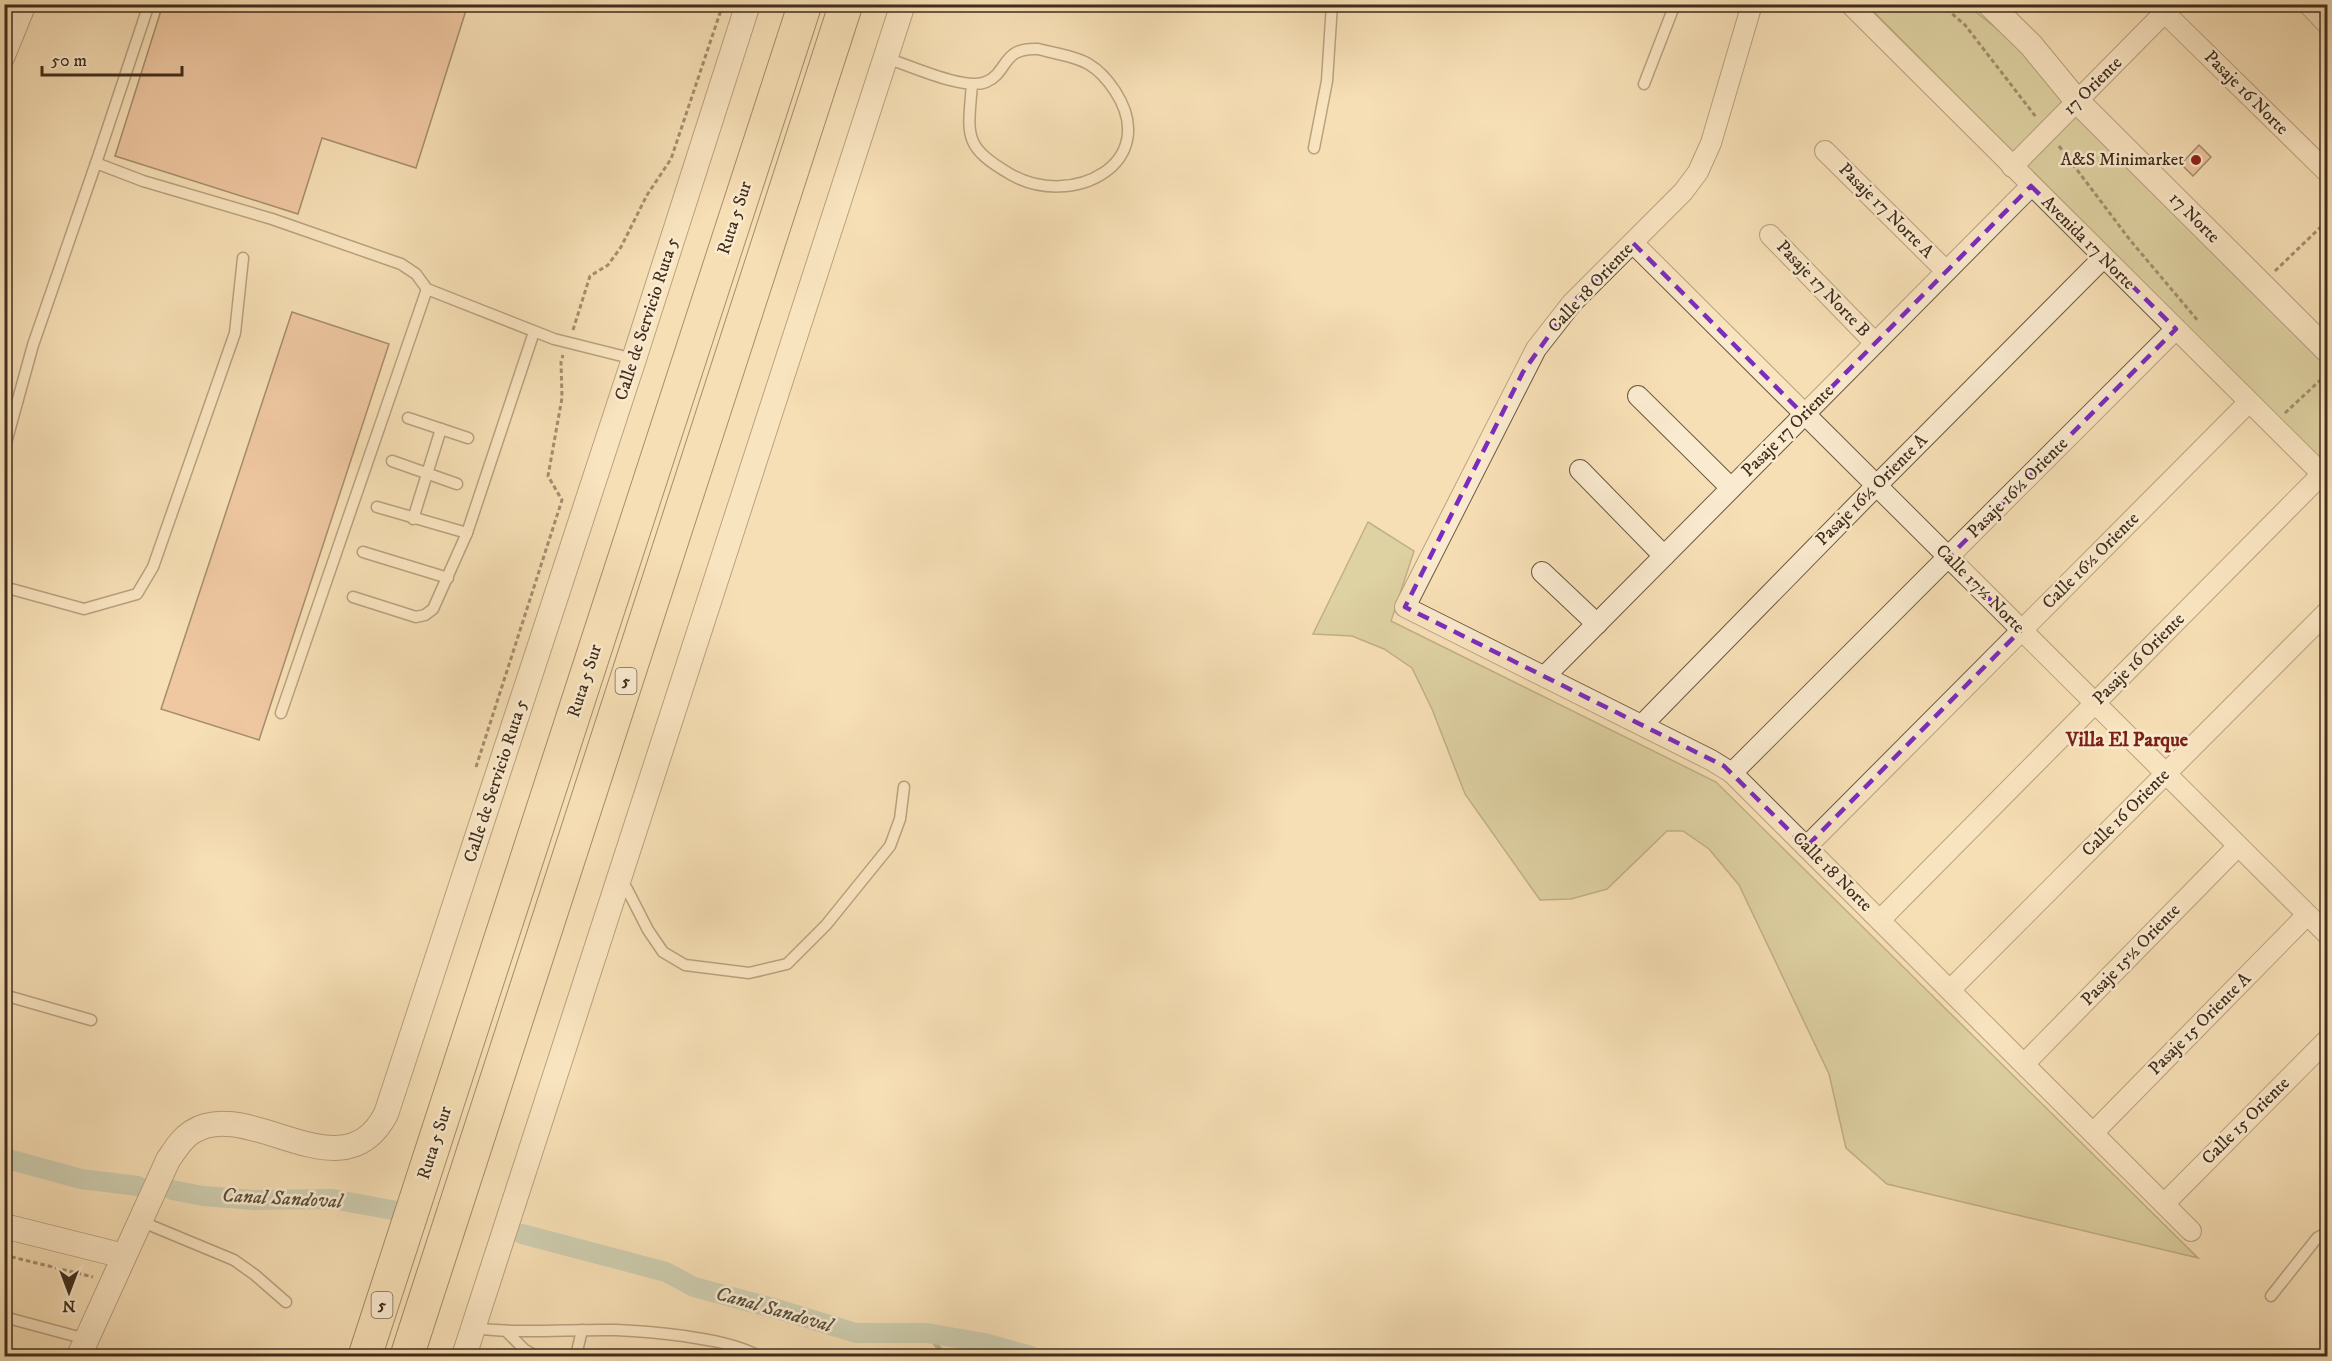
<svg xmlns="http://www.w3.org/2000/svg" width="2332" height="1361" font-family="'IM FELL DW Pica',serif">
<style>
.green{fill:#bfc18c;stroke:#807754;stroke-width:1.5}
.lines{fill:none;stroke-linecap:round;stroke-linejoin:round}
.stream{stroke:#788373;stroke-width:5}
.canal{stroke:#9dbdae;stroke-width:20}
.building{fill:#e4aa8b;stroke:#402d1b;stroke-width:1.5}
.service-casing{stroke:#6e5a42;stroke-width:13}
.minor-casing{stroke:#6e5a42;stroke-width:22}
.tertiary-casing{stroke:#6e5a42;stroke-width:26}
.motorway-casing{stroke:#402d1b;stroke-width:35}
.path{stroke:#402d1b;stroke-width:3;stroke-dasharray:4.5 3;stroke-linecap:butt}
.service{stroke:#faeacf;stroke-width:10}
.minor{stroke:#faeacf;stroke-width:20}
.tertiary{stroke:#faeacf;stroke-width:24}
.motorway{stroke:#f7dfb5;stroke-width:33}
.marked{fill:none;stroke:#7b2cbf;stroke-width:4.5;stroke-dasharray:12 8;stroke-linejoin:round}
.poi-dot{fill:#8f2418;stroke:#faeacf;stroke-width:2}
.labels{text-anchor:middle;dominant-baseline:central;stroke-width:5;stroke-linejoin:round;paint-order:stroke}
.shield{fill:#faeacf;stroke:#786651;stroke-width:1.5}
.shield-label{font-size:16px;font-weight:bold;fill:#402d1b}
.street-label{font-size:18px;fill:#402d1b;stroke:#faeacf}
.poi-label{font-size:18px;fill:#402d1b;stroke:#faeacf;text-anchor:end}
.neighbourhood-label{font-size:20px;font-weight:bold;fill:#7a1f14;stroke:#faeacf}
.water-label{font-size:20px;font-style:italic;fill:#575140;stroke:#faeacf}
</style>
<rect width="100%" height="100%" fill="#f7dfb5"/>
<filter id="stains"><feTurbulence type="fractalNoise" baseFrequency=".00333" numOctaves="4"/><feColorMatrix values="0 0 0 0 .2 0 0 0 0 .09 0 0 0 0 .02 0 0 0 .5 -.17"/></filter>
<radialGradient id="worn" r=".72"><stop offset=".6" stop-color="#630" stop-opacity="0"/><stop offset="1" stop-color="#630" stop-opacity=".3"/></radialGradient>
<g class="green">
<path d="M1867,5H1967L2011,40L2327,361V467Z"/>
<path d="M1368,522L1414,551L1391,621L1716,782L2198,1258L1887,1184L1846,1148L1829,1074L1739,885L1709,849L1683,831H1667L1607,889L1571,899L1540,900L1465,794L1432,709L1412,668L1384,649L1352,636L1313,634Z"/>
</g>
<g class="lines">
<path class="stream" d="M927,1333L945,1356"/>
<g class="canal">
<path d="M4,1158L81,1179L138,1186"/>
<path d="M172,1190L203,1196L254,1200L332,1199L392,1210"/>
<path d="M522,1234L666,1272L694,1287L777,1309L856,1333H927L984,1343L1031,1356"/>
</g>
</g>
<g class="building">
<path d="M163,4H468L416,168L322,138L298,214L115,156Z"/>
<path d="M2199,145L2211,157L2193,176L2181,164Z"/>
<path d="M292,312L389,344L259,740L161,709Z"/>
</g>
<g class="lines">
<defs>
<g id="service">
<path d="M886,58C909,65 964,91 986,82C1009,72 1001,47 1038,49C1053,53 1079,57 1090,65C1100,71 1109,82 1115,91C1162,163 1072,210 1010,174C962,146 968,135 972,84"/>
<path d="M1644,84L1675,4"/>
<path d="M1314,148L1327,81L1332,4"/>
<path d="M96,163L149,4"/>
<path d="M408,418L441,429"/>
<path d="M4,450L33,345L96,163L143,181L272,219L401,264L416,274L427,289L554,339L634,359"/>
<path d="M392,461L457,484"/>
<path d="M377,507L467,533"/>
<path d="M413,519L441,429L468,438"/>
<path d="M363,552L448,578"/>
<path d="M4,587L84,609L137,594L153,567L235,333L243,258"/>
<path d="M353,597L416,617L425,615L433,609L467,533L534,332"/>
<path d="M281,713L427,289"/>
<path d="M617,885L627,889L648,930L663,952L685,965L749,973L787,964L826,925L890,846L900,819L904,787"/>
<path d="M4,995L91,1020"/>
<path d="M140,1221L234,1260L255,1275L286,1302"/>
<path d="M2271,1296L2317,1238L2328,1232"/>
<path d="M4,1317L86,1339"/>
<path d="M473,1328C520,1334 568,1329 616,1330C639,1331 662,1333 684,1336C710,1340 736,1344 759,1356"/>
<path d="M506,1331L525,1350L536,1356"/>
<path d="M576,1356L582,1330"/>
</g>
<g id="minor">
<path d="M1752,4L1711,143L1698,172L1683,192L1572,303L1536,349L1405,607L1711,760L1732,773L2191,1231"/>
<path d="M1850,4L2328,480"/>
<path d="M2308,4L2328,25"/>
<path d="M2165,13L2328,173"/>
<path d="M4,58L26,4"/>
<path d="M1825,151L1946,271"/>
<path d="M2012,167L2173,4"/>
<path d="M1770,235L1875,343"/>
<path d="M1633,243L2328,935"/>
<path d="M1638,396L1731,488"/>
<path d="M1580,470L1664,556"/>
<path d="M1542,572L1597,624"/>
<path d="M1545,676L2031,186"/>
<path d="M1642,725L1876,486L2103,258"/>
<path d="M1732,773L2176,329"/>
<path d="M1806,847L2249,402"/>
<path d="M1880,920L2322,474"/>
<path d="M1950,990L2328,611"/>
<path d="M2024,1064L2238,846"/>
<path d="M2093,1133L2307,915"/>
<path d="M2164,1204L2328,1039"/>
</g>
<g id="tertiary">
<path d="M1989,4L2031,45L2077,101L2328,351"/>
<path d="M4,1226L124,1256"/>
<path d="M79,1356L168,1160C175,1150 181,1139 192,1132C249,1095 342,1198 386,1114L634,359L748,4"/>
<path d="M464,1356L903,4"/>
</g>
<g id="motorway">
<path d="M365,1356L805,4"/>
<path d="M407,1356L846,4"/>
</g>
</defs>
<use href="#service" class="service-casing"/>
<use href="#minor" class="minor-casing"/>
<use href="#tertiary" class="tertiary-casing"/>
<use href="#motorway" class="motorway-casing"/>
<g class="path">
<path d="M1941,4L1965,25L2036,117"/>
<path d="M2059,146L2130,240L2199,322"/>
<path d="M2275,271L2328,220"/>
<path d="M573,330L590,276L608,265L621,247L647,195L671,159L723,4"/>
<path d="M2285,413L2328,373"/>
<path d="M476,767L562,500L548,476L562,398L561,362L563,355"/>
<path d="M4,1255L93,1277"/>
</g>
<use href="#service" class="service"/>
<use href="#minor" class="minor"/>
<use href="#tertiary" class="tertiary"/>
<use href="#motorway" class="motorway"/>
</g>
<path d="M0 0H2332V1361H0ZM2031,186L2176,329L1948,558L2021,630L1806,847L1724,766L1405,607L1523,372L1572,303L1633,243L1804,415Z" fill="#f7dfb5" fill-opacity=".55" fill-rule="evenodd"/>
<path class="marked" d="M2031,186L2176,329L1948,558L2021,630L1806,847L1724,766L1405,607L1523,372L1572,303L1633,243L1804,415Z"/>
<circle class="poi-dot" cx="2196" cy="160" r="6"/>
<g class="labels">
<g class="shield">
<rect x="615.5" y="668" width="21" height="26" rx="4.5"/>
<rect x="371.5" y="1292" width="21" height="26" rx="4.5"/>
</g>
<g class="shield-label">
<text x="626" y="681">5</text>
<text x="382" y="1305">5</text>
</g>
<g class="street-label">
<text transform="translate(2093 86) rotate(-45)">17 Oriente</text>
<text transform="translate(2246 93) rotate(45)">Pasaje 16 Norte</text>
<text transform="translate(1886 211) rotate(45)">Pasaje 17 Norte A</text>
<text transform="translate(735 218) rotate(-72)">Ruta 5 Sur</text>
<text transform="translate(2194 218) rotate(45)">17 Norte</text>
<text transform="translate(2088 243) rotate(45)">Avenida 17 Norte</text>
<text transform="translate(1591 288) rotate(-47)">Calle 18 Oriente</text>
<text transform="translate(1823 289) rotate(46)">Pasaje 17 Norte B</text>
<text transform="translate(647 319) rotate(-72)">Calle de Servicio Ruta 5</text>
<text transform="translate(1788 431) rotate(-45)">Pasaje 17 Oriente</text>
<text transform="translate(2018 488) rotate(-45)">Pasaje 16½ Oriente</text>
<text transform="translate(1872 490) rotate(-45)">Pasaje 16½ Oriente A</text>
<text transform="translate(2091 561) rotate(-45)">Calle 16½ Oriente</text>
<text transform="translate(1980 589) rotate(45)">Calle 17½ Norte</text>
<text transform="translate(2139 659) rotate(-45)">Pasaje 16 Oriente</text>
<text transform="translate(585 681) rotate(-72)">Ruta 5 Sur</text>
<text transform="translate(496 781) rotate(-72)">Calle de Servicio Ruta 5</text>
<text transform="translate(2126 813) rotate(-45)">Calle 16 Oriente</text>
<text transform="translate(1832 872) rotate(45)">Calle 18 Norte</text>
<text transform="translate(2131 955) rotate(-46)">Pasaje 15½ Oriente</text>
<text transform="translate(2200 1024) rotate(-45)">Pasaje 15 Oriente A</text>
<text transform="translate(2246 1121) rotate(-45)">Calle 15 Oriente</text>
<text transform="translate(435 1143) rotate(-72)">Ruta 5 Sur</text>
</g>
<g class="poi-label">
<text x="2184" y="160">A&amp;S Minimarket</text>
</g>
<g class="neighbourhood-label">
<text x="2127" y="740">Villa El Parque</text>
</g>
<g class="water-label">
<text transform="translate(282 1199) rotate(3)">Canal Sandoval</text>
<text transform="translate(774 1310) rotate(16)">Canal Sandoval</text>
</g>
</g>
<rect width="2332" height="1361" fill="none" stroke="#f7dfb5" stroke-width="24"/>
<rect x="6" y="6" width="2320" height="1349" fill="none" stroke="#402d1b" stroke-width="3"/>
<rect x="12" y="12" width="2308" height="1337" fill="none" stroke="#402d1b" stroke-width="1.5"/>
<g transform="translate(69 1292) rotate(180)" stroke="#faeacf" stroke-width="4.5" paint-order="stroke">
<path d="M0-4.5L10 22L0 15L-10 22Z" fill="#402d1b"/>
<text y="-9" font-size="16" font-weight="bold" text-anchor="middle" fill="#402d1b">N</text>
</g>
<path d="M42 66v9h140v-9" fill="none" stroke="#402d1b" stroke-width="3"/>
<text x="51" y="66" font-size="18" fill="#402d1b" stroke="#faeacf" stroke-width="4.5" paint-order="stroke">50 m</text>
<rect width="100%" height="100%" filter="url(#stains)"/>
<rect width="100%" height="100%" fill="url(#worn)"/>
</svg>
